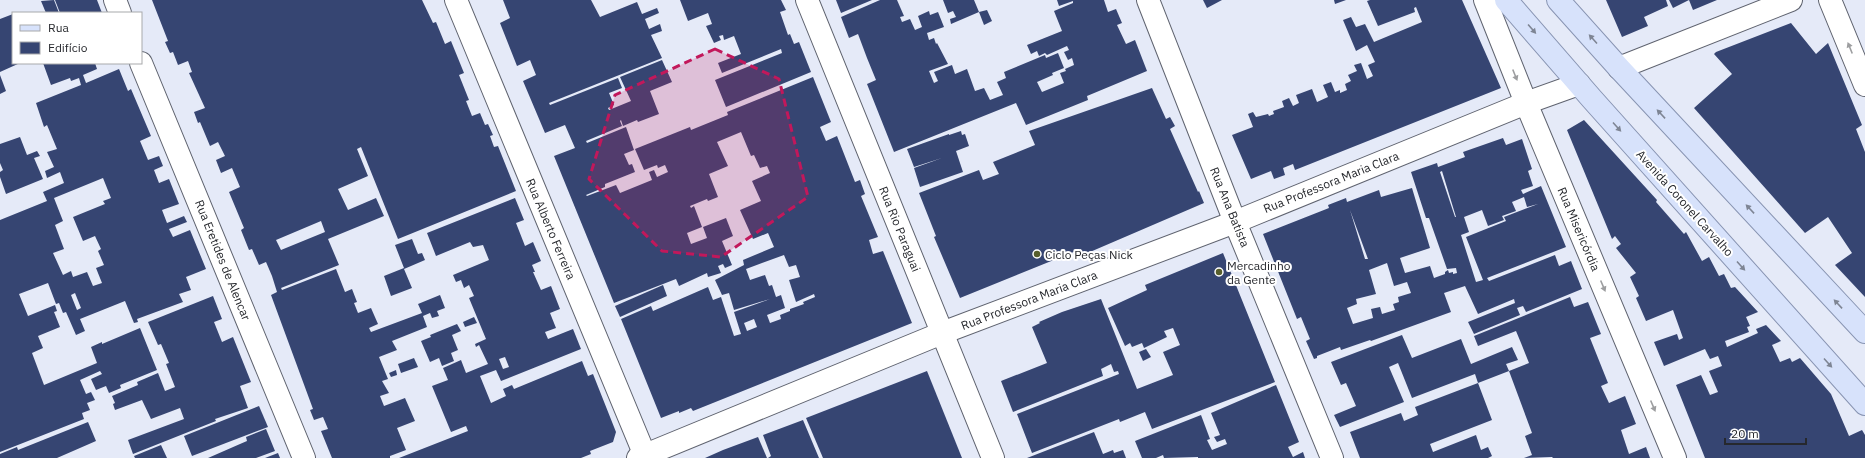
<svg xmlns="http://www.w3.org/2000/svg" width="1865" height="458" font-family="'IBM Plex Sans',sans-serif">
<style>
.building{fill:#364572;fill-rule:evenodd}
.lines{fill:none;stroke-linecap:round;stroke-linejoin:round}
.street-casing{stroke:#5f636f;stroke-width:24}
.primary-casing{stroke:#8894b2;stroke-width:24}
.street{stroke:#fff;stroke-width:22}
.primary{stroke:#d7e2fb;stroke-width:22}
.oneway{fill:#7e8594}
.oneway2{fill:#9d9ea0}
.marked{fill:#c2185b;fill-opacity:0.2;stroke:#c2185b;stroke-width:3;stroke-dasharray:8 5;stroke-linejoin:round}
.poi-dot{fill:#575e2c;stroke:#fff;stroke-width:1.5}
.labels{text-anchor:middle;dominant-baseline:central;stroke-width:4;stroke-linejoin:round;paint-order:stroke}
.street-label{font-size:12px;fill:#26282d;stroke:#fff}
.poi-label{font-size:12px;fill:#26282d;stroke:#fff;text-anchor:start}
</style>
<rect width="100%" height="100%" fill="#e5eaf8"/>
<g class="building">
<path d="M54,0L59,13H46L41,1Z"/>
<path d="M55,0H97L102,13H60Z"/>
<path d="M152,0H422L433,23L436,22L445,44L451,41L464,73L459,75L469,100L466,101L472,116L480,113L485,125L488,124L493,135L490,136L494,147L498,146L516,191L398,239L361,147L357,149L368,176L338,189L348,210L376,198L384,216L328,239L339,265L281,288L282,290L336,269L345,292L352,289L357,302L354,303L358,313L371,308L378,324L369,328L371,332L422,313L418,304L440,295L445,308L437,311L439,316L432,318L430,313L423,316L427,327L392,341L397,350L379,357L388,379L382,381L389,393L380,396L384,406L405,398L415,421L397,428L406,450L390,456V458H332L321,431L328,429L323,417L314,420L310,410L313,409L271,295L277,292L272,276L266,262L259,265L252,249L249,250L241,230L244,228L229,192L240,187L232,168L221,173L216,160L225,156L218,142L210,146L200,122L198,123L194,112L205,108L189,73L192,72L188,61L178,65L173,52L170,53L165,42L168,41ZM321,221L325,232L281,250L276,240Z"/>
<path d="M503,0H591L600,17L637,2L642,14L657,8L659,13L645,19L649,29L660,24L662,31L651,35L662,58L549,103L550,105L618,78L622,88L609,93L614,105L608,108L609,110L631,101L620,77L662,60L672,82L650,91L659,114L638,122L637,120L623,126L621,120L620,121L622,126L586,141L587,143L626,127L634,150L624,154L629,165L632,164L635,172L605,184V187L586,195L587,196L616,185L620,193L652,180L649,172L654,170L657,177L668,172L665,165L658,168L657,165L644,170L635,149L690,127L691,130L728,115L727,112L813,77L831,122L820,127L826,141L837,136L855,182L860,180L865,194L861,196L878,237L869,240L873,254L883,251L912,323L693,411L691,408L679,413V411L661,418L621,319L651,306L653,311L708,287L713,300L721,297L734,336L741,334L734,312L770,299L734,310L729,293L722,295L715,280L744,265L743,260L774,247L768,233L753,239L740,210L761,201L752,181L770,173L767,166L760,168L754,155L751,156L741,132L717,142L728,166L709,174L718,197L708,201L707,199L690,206L691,208L694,206L702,227L687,233L691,244L707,238L703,227L726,218L733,236L722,241L732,265L725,268L723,264L718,266L721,273L708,277L707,273L679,286L676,279L614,303L554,156L575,148L565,125L545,133L523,81L536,75L530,60L517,66L500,23L510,18ZM784,255L789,267L796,265L800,277L789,280L796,302L814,294L815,297L803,302L804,304L790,309V311L780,315L781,319L770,323L767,315L785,308L781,295L776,297L772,285L769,286L765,275L750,280L746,269ZM754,319L757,327L747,331L744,323Z"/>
<path d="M680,0H781L786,10L780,12L788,35L790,34L794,44L799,42L811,72L726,107L715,80L782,53L781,49L722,73L718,63L741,54L734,36L724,40L723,35L719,36L721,40L714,43L706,26L712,24L708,13L688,21Z"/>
<path d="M836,0H872L841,13Z"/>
<path d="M880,0H897L904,16L900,17L902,22L910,19L915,30L922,27L918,16L929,11L930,15L938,12L944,27L927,33L929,40L934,38L936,44L937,43L948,64L929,71L934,83L938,81L934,72L952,65L955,74L967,69L975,91L984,88L990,100L1003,95L997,82L1006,78L1004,72L1045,55L1046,58L1058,53L1064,68L1052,73L1053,75L1037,82L1042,92L1064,83L1060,73L1066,71L1065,69L1074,65L1072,58L1068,60L1064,52L1069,50L1067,46L1047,55L1045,53L1039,56L1037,51L1031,54L1027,45L1062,31L1054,11L1073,3V1L1059,6L1057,0H1104L1108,12L1116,9L1122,23L1117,25L1126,44L1135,40L1147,71L1087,96L1088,100L1026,125L1016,103L894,152L867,84L876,80L867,58L858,34L849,38L841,17Z"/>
<path d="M943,0H974L979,12L951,24L950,19L956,17L953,11L948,13Z"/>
<path d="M1203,0H1222L1207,8Z"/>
<path d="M1334,0H1346L1335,4Z"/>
<path d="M1370,0H1462L1501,88L1295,170L1293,164L1283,168L1285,175L1274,179L1271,171L1251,179L1232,135L1253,127L1248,114L1253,112L1256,117L1268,114L1269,116L1274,114L1273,111L1284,107L1282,101L1289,98L1293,106L1299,103L1296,95L1312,89L1317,102L1328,97L1323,85L1331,82L1335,92L1340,90V93L1347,90L1345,84L1351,81L1348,75L1357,71L1354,65L1361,63L1367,79L1373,76L1368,65L1375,62L1367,45L1356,51L1343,20L1351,17L1356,27L1365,24L1374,42L1422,22L1416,7L1414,8L1415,12L1378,26L1367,1Z"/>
<path d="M1606,0H1666L1668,6L1644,17L1648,26L1622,37Z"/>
<path d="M1669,0H1717L1693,10L1689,0L1673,8Z"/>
<path d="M987,10L992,21L984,25L979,12Z"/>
<path d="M13,14V63H20L0,72V19Z"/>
<path d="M1791,23L1816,54L1828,43L1862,125L1856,129L1865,152V297L1835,265L1852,253L1828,217L1805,233L1694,108L1732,74L1714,54L1716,52Z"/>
<path d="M43,63H95L97,69L83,75L86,83L119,69L128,91L131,89L151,136L140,141L148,160L159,156L163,166L154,170L159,183L169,179L179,204L162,210L167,223L184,216L187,222L169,229L173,237L190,230L206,269L186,277L191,290L179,294L183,302L137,319L138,322L134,323L125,301L80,319L85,331L76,335L66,312L63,313L59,303L56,304L48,283L19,294L28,316L55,305L57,311L54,312L60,327L38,336L43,348L32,353L44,385L97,363L91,347L102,342V344L140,328L157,370L120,385L121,388L109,393L106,386L96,390L91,379L102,374L100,371L80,380L86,394L91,392L95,400L87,403L90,410L82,413L84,419L0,452V220L47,201L43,192L64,183L60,172L47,178L45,171L54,167L47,152L57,149L47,125L44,127L36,103L81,85L79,78L71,81L70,78L51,85ZM103,178L111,198L103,201L105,204L73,217L83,241L95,236L101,249L98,251L104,265L96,268L102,283L93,286L87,272L73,277L71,271L63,275L53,253L64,249L55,225L63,221L54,198ZM75,293L81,308L77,310L71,295Z"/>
<path d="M0,75L6,91L0,94Z"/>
<path d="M1152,88L1166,119L1170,117L1175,126L1170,129L1198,192L1199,191L1204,203L1083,255L1081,249L960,298L934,237L936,236L919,193L979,170L983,180L999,174L993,162L1035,145L1029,131Z"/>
<path d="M1584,120L1657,200L1656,202L1684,234L1686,232L1702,261L1709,257L1719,276L1724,274L1731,288L1735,287L1758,312L1746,317L1750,326L1747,327L1749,332L1725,341L1727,347L1758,333L1756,329L1766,325L1781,341L1772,345L1780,362L1790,358L1792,362L1800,358L1831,394L1849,436L1862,430L1865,435V458H1705L1676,385L1701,375L1710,395L1718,392L1709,371L1722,366L1718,356L1710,359L1705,349L1664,366L1654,342L1677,334L1679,340L1683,338L1673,310L1646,321L1636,298L1639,296L1630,277L1636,273L1616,248L1621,244L1615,236L1612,239L1567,130Z"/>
<path d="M961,131L962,135L965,134L969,146L956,151L963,172L920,187L914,168L942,158L914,167L907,149L949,134V135Z"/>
<path d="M20,137L27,155L37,151L40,156L34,158L43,179L6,194L0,177V172L3,170L0,163V144Z"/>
<path d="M1503,138L1506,145L1522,139L1532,169L1528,171L1533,186L1521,190L1523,194L1541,186L1566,247L1487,278L1489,281L1555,255L1559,266L1571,261L1582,289L1526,312L1523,306L1517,308L1520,315L1474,334L1468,322L1515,303L1514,299L1478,314L1465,286L1444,293L1451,312L1371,341L1370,340L1341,350L1340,347L1317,356V358L1314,359L1306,341L1310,339L1301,317L1297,319L1263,234L1329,208L1328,205L1346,198L1347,202L1379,190L1381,197L1412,188L1430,248L1400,258L1405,273L1430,266L1434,278L1445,274V272L1448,270L1449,273L1453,272V274L1457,273L1456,268L1447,269L1429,218H1426L1411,172L1437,163L1438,167L1465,157L1463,152ZM1442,171L1456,217H1455L1440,172ZM1524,197L1527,207L1538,204L1504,217L1506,221L1466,237L1483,280L1476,282L1461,235L1469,232L1464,217L1482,210L1488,226L1504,220L1502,216L1516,211L1512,202ZM1350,210L1368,259H1365ZM1387,263L1394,286L1407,282L1411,293L1398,297L1399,302L1393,304L1395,310L1382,314L1380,307L1371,309L1373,318L1353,324L1347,308L1357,304L1356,299L1376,294L1369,270Z"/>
<path d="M515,198L524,220L516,223L525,246L533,242L541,261L532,265L535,272H533L541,290L551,286L560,309L550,313L556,328L545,332L548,339L573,329L581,349L501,381L496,370L480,376L491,403L506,396L503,389L512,385L514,389L582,361L588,376L593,374L616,432L613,442L590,451L591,454L581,458H399L468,431L466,426L451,432L432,386L448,380L443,368L461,360L466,373L488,364L479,345L476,347L475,344L486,339L469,298L474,296L469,285L464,288L461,280L456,282L453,275L489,260L483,245L473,247L470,242L436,256L427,233ZM505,357L509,367L503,369L499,359Z"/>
<path d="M412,239L418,254L422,253L425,260L404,269L412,288L391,296L384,276L404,268L395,245Z"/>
<path d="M1223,253L1275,382L1152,429L1145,412L1120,422L1119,419L1032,453L1017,414L1119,374L1118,371L1114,372L1111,364L1101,369L1103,376L1013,412L1001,381L1047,363L1032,327L1040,323L1039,322L1062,312L1101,299L1137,389L1173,375L1163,352L1180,345L1173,328L1164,331L1167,337L1144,348L1142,343L1132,347L1130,343L1125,346L1108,308L1147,290L1145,285Z"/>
<path d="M663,285L667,296L620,317L615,306Z"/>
<path d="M213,296L222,319L214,322L222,342L233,337L251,382L240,386L248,408L215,419L216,421L133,454L128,440L184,419L180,408L151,419L142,400L115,410L113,404L115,403L112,396L138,385L137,382L158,373L165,391L175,387L166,364L169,363L161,344L158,345L148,322Z"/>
<path d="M1570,297L1574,307L1588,302L1601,334L1590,338L1608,383L1601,386L1609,403L1625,396L1636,424L1621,430L1629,454L1646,447L1650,458H1553L1552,457L1524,458L1532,455L1525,436L1532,433L1509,371L1529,363L1521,343L1516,331L1478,346L1474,336Z"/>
<path d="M474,317L477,323L465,327L463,322Z"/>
<path d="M457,324L461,331L452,335L458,350L451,353L454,361L442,366L439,358L430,362L421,341L431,337L430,335Z"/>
<path d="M1402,335L1412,358L1461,339L1471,364L1512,347L1518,360L1506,364L1509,371L1478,383L1475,374L1412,398L1398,363L1389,367L1404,402L1340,427L1334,415L1356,406L1346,383L1341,385L1331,362Z"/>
<path d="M1146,349L1151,357L1143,361L1139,352Z"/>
<path d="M414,358L418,367L401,373L398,364Z"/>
<path d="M396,370L397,375L391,377L389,373Z"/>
<path d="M927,371L962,458H823L806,418Z"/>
<path d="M1478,383L1492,420L1430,444L1433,452L1476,435L1481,450L1488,447L1492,456L1488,458H1360L1350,432L1401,413L1404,421L1418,415L1415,407Z"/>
<path d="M1276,385L1299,442L1288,447L1293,457L1303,452L1305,458H1198V457L1164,458L1163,455L1156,458H1142L1135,441L1201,415L1210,439L1207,440L1212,450L1227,444L1225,439L1217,442L1214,437L1220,435L1211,413Z"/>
<path d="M259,406L268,427L192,456L184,436Z"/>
<path d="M803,420L819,458H768L771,456L763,435Z"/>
<path d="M88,422L96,441L57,458H0V454L17,447L18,450Z"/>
<path d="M266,429L275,451L256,458H208L240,444L247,441L246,437Z"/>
<path d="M1094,432L1103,454L1113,450L1114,453L1123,450L1126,458H1027Z"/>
<path d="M758,437L767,458H705L723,450Z"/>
<path d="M161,445L167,458H135L134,456Z"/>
<path d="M278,453L280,458H265Z"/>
</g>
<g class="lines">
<defs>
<g id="street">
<path d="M115,0L120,13"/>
<path d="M456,0L646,458"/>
<path d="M807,0L993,458"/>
<path d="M1148,0L1235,222L1332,458"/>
<path d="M1485,0L1526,103L1675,458"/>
<path d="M1830,0L1865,85"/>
<path d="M141,63L304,458"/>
<path d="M1619,68L1791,0"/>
<path d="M638,458L942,333L1235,222L1526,103L1579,84"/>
</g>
<g id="primary">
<path d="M1506,0L1592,99L1865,404"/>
<path d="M1558,0L1619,68L1865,332"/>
</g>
</defs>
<use href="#street" class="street-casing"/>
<use href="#primary" class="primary-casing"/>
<use href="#street" class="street"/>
<use href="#primary" class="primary"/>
</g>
<defs><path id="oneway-solid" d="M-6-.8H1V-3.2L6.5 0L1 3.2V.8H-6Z"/></defs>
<g class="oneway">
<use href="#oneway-solid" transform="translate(1532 29) rotate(49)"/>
<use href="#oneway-solid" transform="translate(1593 39) rotate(-132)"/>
<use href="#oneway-solid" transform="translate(1661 114) rotate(-133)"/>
<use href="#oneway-solid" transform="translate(1617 127) rotate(48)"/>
<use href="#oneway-solid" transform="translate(1750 209) rotate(-133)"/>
<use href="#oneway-solid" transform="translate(1741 266) rotate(48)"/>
<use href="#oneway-solid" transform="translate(1838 304) rotate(-133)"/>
<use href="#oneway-solid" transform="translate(1828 363) rotate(48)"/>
</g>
<g class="oneway2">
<use href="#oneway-solid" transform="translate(1850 48) rotate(-112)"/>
<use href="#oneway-solid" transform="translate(1515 75) rotate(68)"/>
<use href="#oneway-solid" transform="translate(1603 286) rotate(67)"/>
<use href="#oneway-solid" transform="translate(1653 406) rotate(67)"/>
</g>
<path class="marked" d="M715,49L779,79L808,197L721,257L662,251L589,179L615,95Z"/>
<g class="poi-dot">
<circle cx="1037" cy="254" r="4"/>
<circle cx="1219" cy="272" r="4"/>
</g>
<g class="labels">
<g class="street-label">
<text transform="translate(1331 182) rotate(-22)">Rua Professora Maria Clara</text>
<text transform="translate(1685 203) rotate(48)">Avenida Coronel Carvalho</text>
<text transform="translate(1230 207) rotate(68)">Rua Ana Batista</text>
<text transform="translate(551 229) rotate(67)">Rua Alberto Ferreira</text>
<text transform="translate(900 229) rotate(68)">Rua Rio Paraguai</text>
<text transform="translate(1579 229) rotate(67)">Rua Misericórdia</text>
<text transform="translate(223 260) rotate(68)">Rua Eretides de Alencar</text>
<text transform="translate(1029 300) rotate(-21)">Rua Professora Maria Clara</text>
</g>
<g class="poi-label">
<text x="1045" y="254">Ciclo Peças Nick</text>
<text x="1227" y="265">Mercadinho<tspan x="1227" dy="14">da Gente</tspan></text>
</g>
</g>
<rect x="12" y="12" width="130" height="52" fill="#ffffff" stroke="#a8a9ab"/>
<rect x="20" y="25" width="20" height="6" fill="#d7e2fb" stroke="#a8a9ab"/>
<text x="48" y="32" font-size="12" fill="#26282d">Rua</text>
<rect x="20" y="42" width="20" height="12" fill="#364572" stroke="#a8a9ab"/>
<text x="48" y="52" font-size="12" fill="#26282d">Edifício</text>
<path d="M1725 438v6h81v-6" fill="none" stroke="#26282d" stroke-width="2"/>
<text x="1731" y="438" font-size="12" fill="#26282d" stroke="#ffffff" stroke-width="3" paint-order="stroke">20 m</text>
</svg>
